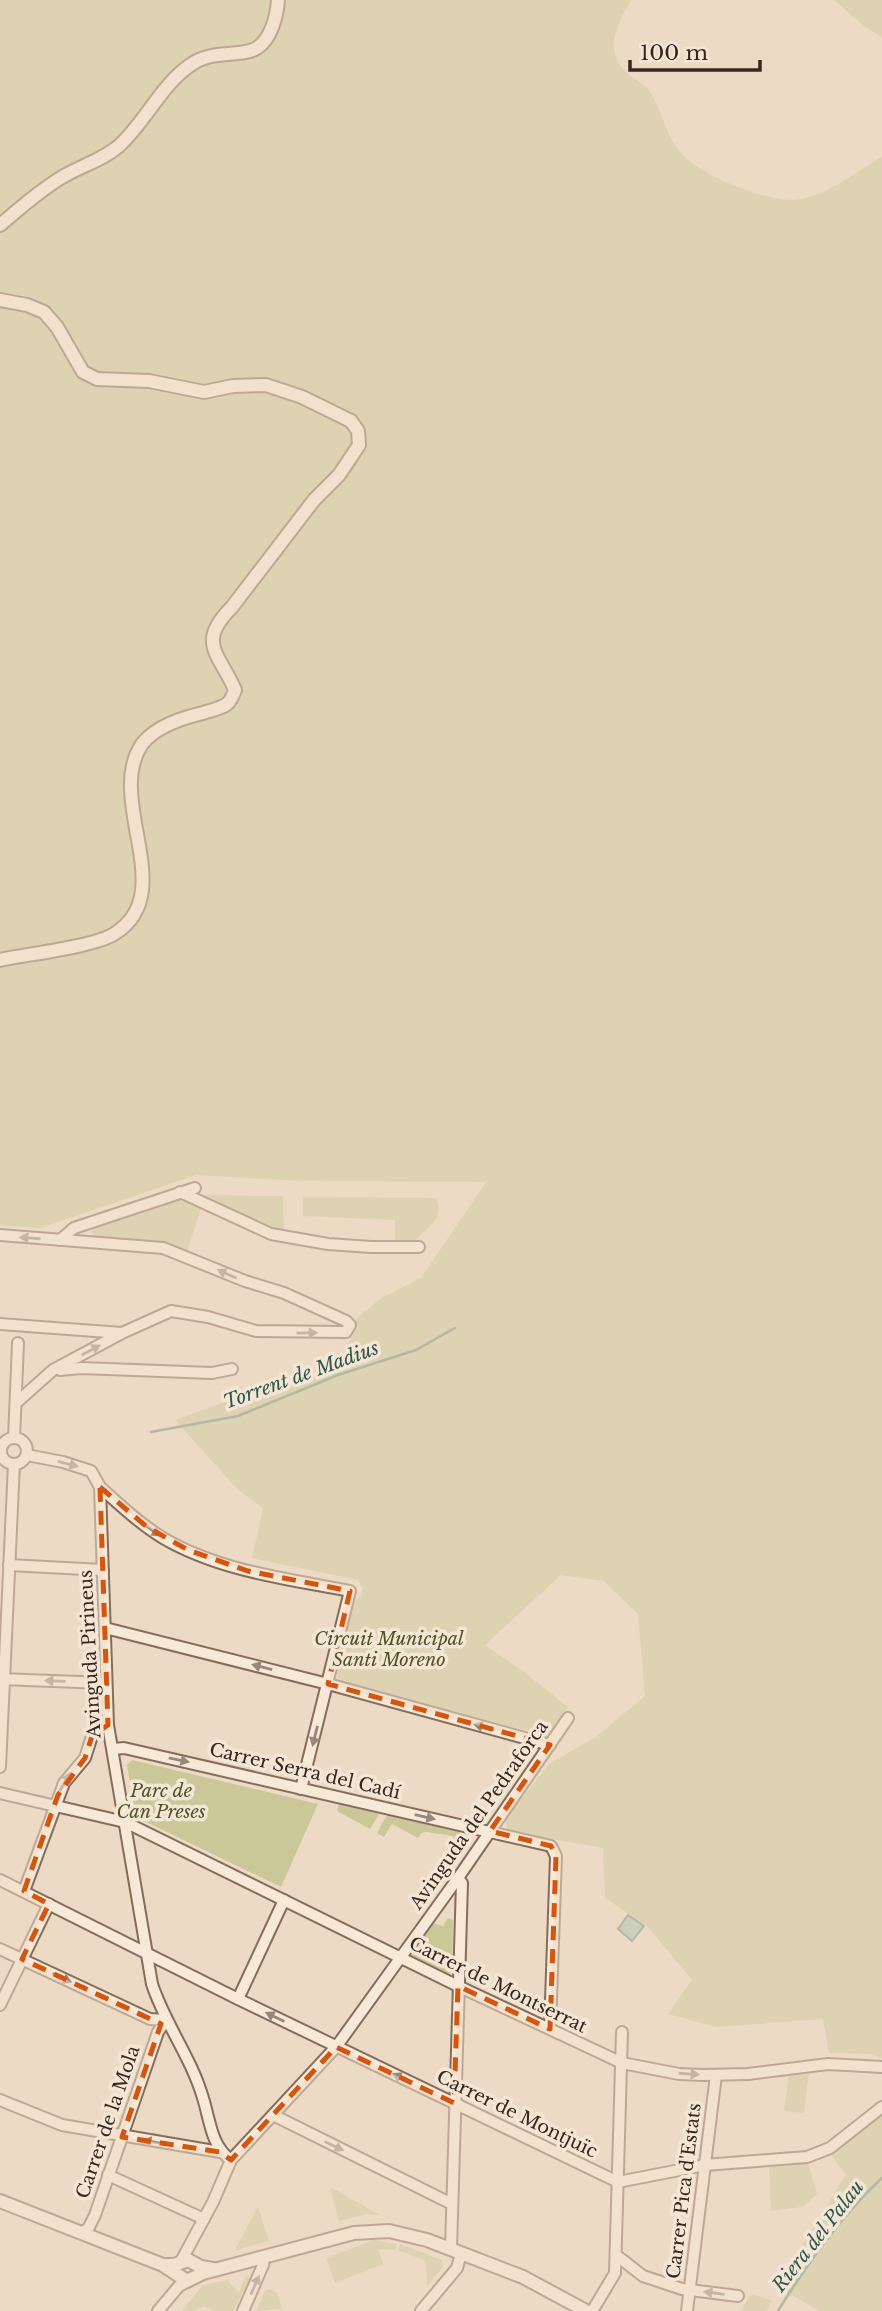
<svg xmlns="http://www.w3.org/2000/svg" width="882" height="2311" font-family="'Libre Baskerville',serif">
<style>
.green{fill:#cac899}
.water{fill:#a7c0b4;stroke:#6e8e80;stroke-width:2}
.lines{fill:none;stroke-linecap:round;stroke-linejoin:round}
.stream{stroke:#6e8e80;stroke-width:2.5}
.minor-casing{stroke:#866c5c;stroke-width:14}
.tertiary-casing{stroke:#866c5c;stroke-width:16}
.minor{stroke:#f7e9d8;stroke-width:10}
.tertiary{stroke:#f7e9d8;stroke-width:12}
.oneway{fill:#97887c}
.marked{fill:none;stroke:#d6540e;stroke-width:5;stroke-dasharray:14 9;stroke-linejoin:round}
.labels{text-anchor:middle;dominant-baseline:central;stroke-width:7;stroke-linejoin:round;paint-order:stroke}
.park-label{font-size:18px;font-style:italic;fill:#4f5327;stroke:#f4e6d4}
.street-label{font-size:18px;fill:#37271f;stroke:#f4e6d4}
.water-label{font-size:19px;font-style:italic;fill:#2f564d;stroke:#f4e6d4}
</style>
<rect width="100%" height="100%" fill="#ecdac5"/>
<g class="green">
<path d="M0,0H631C619,21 604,47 623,69C630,77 641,81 648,89C661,107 664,129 676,147C691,172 762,200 790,200C823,200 854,172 882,157V2058L871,2054L829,2053L823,2019L716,2027L668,2014L692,1980L647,1926L605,1898L603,1848L507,1831L506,1818L549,1764L596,1737L645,1696L638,1614L604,1581L561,1575L485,1645L520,1669L568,1707L550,1732L543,1735L340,1681L336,1673L352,1604L362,1595V1587L358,1580L252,1558L263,1508L238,1490L175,1420L339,1361L355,1331L354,1321L380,1299L421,1278L486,1182L303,1181L196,1175L40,1228L0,1225Z"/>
<path d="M834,0H882V37L864,26Z"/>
<path d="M196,1195L283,1196L284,1232L273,1229Z"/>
<path d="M303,1197L436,1198C446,1221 426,1227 414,1242L395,1243V1220L303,1216Z"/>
<path d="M183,1199L201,1208L187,1252L95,1237L91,1229Z"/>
<path d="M132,1760L318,1804L281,1887L136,1817L127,1765Z"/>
<path d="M339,1804L376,1813L379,1814L370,1829L337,1811Z"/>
<path d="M387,1815L468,1834L470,1842L445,1877L435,1871L454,1836L426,1832L421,1833L418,1838L392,1824L384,1837L377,1833Z"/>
<path d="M448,1918L453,1920L452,1972L446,1975L413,1959L411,1952L433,1923L443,1926Z"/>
<path d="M809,2071L804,2113L784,2111L789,2073Z"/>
<path d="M882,2112V2311H820L777,2287L846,2174L830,2154Z"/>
<path d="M808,2163L817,2194L802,2207L771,2211L769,2167Z"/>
<path d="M330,2187L380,2215L367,2214L339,2221Z"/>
<path d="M258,2207L269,2241L235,2250Z"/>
<path d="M374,2240L397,2244L395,2250L378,2249L383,2264L335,2283L326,2258Z"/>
<path d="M400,2244L442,2260L443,2267L427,2286L426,2261L398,2250Z"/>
<path d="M246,2276L250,2279L233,2311H213L204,2306L195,2311H182L203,2285L227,2280L239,2292Z"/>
<path d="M268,2289L276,2292L283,2309L256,2311L265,2291Z"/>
<path d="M751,2294L772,2300L767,2311H741Z"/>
</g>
<path class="water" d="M628,1915L644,1926L632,1941L618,1929Z"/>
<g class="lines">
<g class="stream">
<path d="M151,1432L238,1416L338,1375L416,1350L455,1328"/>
<path d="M778,2311C807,2264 841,2216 882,2178"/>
</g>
<defs>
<g id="minor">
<path d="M180,1192L271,1234L328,1244L371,1247H419"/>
<path d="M0,1235L163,1248L245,1281L284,1293L346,1321L350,1325L346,1332L256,1331L208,1317L171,1311L122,1333L53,1370L16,1403"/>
<path d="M60,1240L74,1228L195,1188"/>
<path d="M0,1324L122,1333"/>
<path d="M60,1370L81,1368L212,1373L232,1369"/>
<circle cx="14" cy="1451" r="13"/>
<path d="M14,1438L18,1343"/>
<path d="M27,1455L63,1462L91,1471L100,1487L108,1725L152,1984C165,2024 191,2057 203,2098C210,2120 211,2146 231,2160"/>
<path d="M100,1487C120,1505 140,1524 163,1538C219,1571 288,1579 350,1591L301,1789"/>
<path d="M9,1565L103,1570"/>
<path d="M105,1628L328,1684L550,1745"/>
<path d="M0,1679L105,1683"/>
<path d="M113,1749L124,1748L551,1846L556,1856L550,2029"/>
<path d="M0,1767L14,1464"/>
<path d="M0,1793L125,1822L458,1986L622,2063L679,2074L703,2075L748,2074L828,2064L882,2067"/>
<path d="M0,1880L238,1999L618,2182L705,2165L807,2157L830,2148L882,2107"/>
<path d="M24,1891L64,1783L85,1758L92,1736L98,1729L108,1725"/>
<path d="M0,1949L150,2019L166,2020"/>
<path d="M238,1999L284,1900"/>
<path d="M0,2005L49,1904"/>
<path d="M0,2100L62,2125L220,2152"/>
<path d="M273,2115L452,2204"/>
<path d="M108,2175L204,2219"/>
<path d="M81,2232L88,2229L95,2215L158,2032L166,2020"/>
<path d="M451,2249L462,1883L458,1878"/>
<path d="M616,2255L643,2276L682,2289L738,2296"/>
<path d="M180,2263L213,2202L231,2160L336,2047L458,1878L568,1718"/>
<path d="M594,2308L615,2273L622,2032"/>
<path d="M158,2311L179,2286L190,2280"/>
<path d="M243,2311L263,2265L264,2258"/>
<path d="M421,2311L457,2268L461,2254"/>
<path d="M687,2311L716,2075"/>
</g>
<g id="tertiary">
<path d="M0,225C19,209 38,192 59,179C79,166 102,161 120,145C147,120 163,81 195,62C215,50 243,57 257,48C271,39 277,16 278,0"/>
<path d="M0,300L27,305L44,312L57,327L83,372L97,379L149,381L204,392L233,386L266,385L302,397L351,421L358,431L359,445L339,475L314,500L232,607C196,643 219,653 235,690C233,695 231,701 227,704C220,709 211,710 203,713C182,718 156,726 142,744C104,800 181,893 114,934C93,947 27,954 0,960"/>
<path d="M0,2201L163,2265L187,2281L203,2273L354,2233L389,2231L427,2240L523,2277L586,2311"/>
<path d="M165,2265H174L188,2260L201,2267L213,2269"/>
</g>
</defs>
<use href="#minor" class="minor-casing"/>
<use href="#tertiary" class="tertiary-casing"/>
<use href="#minor" class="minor"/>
<use href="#tertiary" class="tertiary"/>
</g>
<defs><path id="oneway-solid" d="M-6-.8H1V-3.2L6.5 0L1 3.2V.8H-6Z" transform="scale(1.75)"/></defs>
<g class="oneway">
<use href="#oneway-solid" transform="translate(30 1238) rotate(-176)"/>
<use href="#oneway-solid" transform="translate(227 1274) rotate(-156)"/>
<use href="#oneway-solid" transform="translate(307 1333) rotate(-1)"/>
<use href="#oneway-solid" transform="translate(91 1350) rotate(-28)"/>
<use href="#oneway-solid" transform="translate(68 1464) rotate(14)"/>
<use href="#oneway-solid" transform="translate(152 1530) rotate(35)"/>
<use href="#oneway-solid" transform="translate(262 1667) rotate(-166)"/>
<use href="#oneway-solid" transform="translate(55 1681) rotate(-178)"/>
<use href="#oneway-solid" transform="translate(484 1727) rotate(-165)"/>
<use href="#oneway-solid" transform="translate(315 1736) rotate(104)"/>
<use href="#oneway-solid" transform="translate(179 1760) rotate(12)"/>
<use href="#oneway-solid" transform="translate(65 1782) rotate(-59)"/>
<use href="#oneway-solid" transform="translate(425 1817) rotate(13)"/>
<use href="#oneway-solid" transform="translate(62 1978) rotate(25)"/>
<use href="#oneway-solid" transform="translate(275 2017) rotate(-154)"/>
<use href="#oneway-solid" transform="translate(689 2074) rotate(4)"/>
<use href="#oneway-solid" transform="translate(402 2078) rotate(-155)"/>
<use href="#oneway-solid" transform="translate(153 2142) rotate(-171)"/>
<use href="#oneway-solid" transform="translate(334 2146) rotate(26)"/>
<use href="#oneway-solid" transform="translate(255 2285) rotate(-66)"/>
<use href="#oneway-solid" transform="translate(714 2293) rotate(-172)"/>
</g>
<path d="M0 0H882V2311H0ZM100,1487L147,1527L188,1550L248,1571L350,1591L328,1684L550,1745L490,1831L551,1846L556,1856L550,2029L458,1986L454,2103L336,2047L231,2160L220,2152L122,2137L161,2024L22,1959L49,1904L24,1891L58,1795L85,1758L92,1736L108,1725Z" fill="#ecdac5" fill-opacity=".55" fill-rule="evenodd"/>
<path class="marked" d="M100,1487L147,1527L188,1550L248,1571L350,1591L328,1684L550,1745L490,1831L551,1846L556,1856L550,2029L458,1986L454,2103L336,2047L231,2160L220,2152L122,2137L161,2024L22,1959L49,1904L24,1891L58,1795L85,1758L92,1736L108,1725Z"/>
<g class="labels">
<g class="park-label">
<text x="389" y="1639">Circuit Municipal<tspan x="389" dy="21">Santi Moreno</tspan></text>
<text x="161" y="1791">Parc de<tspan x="161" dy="21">Can Preses</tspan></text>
</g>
<g class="street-label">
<text transform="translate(90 1654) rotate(-93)">Avinguda Pirineus</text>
<text transform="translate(305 1771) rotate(13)">Carrer Serra del Cadí</text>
<text transform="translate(479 1815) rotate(-55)">Avinguda del Pedraforca</text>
<text transform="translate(498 1985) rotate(26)">Carrer de Montserrat</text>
<text transform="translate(517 2114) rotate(26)">Carrer de Montjuïc</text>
<text transform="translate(108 2122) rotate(-71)">Carrer de la Mola</text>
<text transform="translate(684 2191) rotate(-83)">Carrer Pica d'Estats</text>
</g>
<g class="water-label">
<text transform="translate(301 1375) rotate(-20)">Torrent de Madius</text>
<text transform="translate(818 2236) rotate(-52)">Riera del Palau</text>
</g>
</g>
<path d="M630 60v10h130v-10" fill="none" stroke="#37271f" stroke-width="3.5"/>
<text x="640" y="60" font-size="21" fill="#37271f" stroke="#f4e6d4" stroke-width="5" paint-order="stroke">100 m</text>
</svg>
